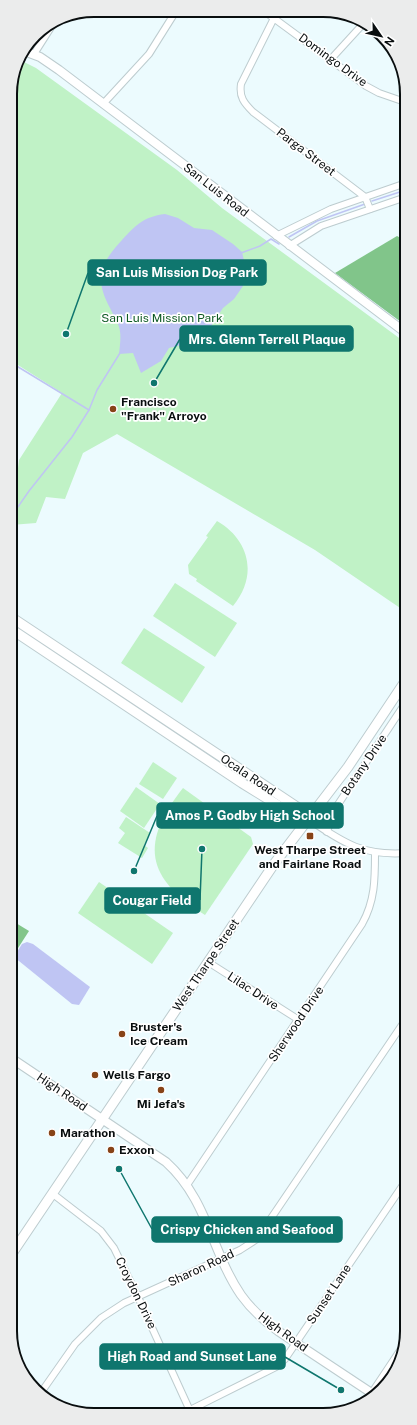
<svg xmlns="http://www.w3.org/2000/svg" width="417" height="1425" font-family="'Public Sans',sans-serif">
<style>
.green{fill:#c0f2c6}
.forest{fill:#81c58a}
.water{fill:#bfc5f3}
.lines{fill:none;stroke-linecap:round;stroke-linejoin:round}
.stream{stroke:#bfc5f3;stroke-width:1.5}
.minor-casing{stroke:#bdcccf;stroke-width:8}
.tertiary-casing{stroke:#bdcccf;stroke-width:10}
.secondary-casing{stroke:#bdcccf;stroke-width:11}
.minor{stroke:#fff;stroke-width:6}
.tertiary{stroke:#fff;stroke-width:8}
.secondary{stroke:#fff;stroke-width:9}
.poi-dot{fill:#874317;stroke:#fff;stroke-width:1.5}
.labels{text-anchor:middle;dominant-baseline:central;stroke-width:3.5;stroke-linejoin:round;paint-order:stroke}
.street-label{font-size:12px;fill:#090e0f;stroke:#fff}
.park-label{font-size:12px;fill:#0e5a24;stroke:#fff}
.poi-label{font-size:12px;font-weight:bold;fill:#090e0f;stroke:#fff;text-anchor:start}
.rim{fill:none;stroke:#090e0f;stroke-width:2}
.leader{fill:none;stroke:#0f766e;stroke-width:1.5}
.callout-dot{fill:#0f766e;stroke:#fff;stroke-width:1.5}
.callout{fill:#0f766e;stroke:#0f766e;stroke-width:1.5}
.callout-label{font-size:13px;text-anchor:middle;font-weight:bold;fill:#fff}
</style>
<rect width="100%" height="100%" fill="#ecfbfe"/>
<g class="green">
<path d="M18,59L36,68L177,170L222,208L406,343V612L315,550L117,434L83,453L65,499L46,497L36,523L11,525L19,460L62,393L10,360V88Z"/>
<path d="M217,521C250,540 258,576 233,606L196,581L197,579L189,574L188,565L208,537L206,536Z"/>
<path d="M175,583L237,623L215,657L153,616Z"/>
<path d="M144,628L205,667L182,703L121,663Z"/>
<path d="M153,762L177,778L163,799L139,784Z"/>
<path d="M136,787L160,804L144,828L120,811Z"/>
<path d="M183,788L251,837L253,844L205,915C145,878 140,842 183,788Z"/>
<path d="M126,817L150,833L144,845L148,848L142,858L118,843L125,833L119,828Z"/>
<path d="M99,882L173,933L152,964L78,913Z"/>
</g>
<g class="forest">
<path d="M397,236L406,241V316L401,322L335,273Z"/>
<path d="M11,920L29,931L11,959Z"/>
</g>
<g class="water">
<path d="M165,214L178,218L194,228L212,230L233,244L242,252L245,265L243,286L234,299L223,308L209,329L201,336L186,344L169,348L161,361L141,373L133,353L119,354C120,344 122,333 118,324C116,318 112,313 110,308C94,278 100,264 122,240C136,225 143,217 165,214Z"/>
<path d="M27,942L33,944L90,987L79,1005L72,1004L14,957L22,944Z"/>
</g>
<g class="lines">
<g class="stream">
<path d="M372,201L406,190"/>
<path d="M289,237L317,221L365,204"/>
<path d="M241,253L260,246L271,239L279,244"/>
<path d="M10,362L89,410"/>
<path d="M13,514L29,491L72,437L89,410L97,390L120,353"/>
</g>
<defs>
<g id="minor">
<path d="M264,11L366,86L379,93L405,102"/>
<path d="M274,18L241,84C239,97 244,103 253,112L365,197L370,209"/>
<path d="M34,54L55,21"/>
<path d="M331,59L363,24"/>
<path d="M103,104L149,54L176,11"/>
<path d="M276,236L331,209L406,183"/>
<path d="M289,246L321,226L406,197"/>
<path d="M308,819C344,843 362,856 406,853"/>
<path d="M327,832L333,812L406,702"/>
<path d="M208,962L299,1020"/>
<path d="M187,1185L362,924C375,901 375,879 375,853"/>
<path d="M53,1194L101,1231L114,1248L138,1297L191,1413"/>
<path d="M40,1394L75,1344L101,1318L124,1303L240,1250L257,1239L406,1019"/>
<path d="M369,1397L403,1346"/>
<path d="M190,1410L276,1367L285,1359L407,1179"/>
<path d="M182,1413L189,1409"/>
</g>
<g id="tertiary">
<path d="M24,51L40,57L59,70L406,333"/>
<path d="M11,1058L166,1162C208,1200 211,1251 241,1295C251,1309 263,1320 278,1331L373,1394"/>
</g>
<g id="secondary">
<path d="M11,617L300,809L308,819"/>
<path d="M11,629L242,783L294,815L308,819"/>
<path d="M11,1255L274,864L348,767L406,680"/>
</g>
</defs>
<use href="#minor" class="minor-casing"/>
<use href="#tertiary" class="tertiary-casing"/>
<use href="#secondary" class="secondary-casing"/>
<use href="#minor" class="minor"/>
<use href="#tertiary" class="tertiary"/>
<use href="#secondary" class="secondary"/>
</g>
<g class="poi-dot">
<circle cx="113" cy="409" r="4"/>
<rect x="306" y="832" width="8" height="8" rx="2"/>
<circle cx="122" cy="1034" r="4"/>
<circle cx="95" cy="1075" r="4"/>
<circle cx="161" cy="1090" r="4"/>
<circle cx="52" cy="1133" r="4"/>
<circle cx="111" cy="1150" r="4"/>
</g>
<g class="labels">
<g class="street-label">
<text transform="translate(333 60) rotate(36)">Domingo Drive</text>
<text transform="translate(306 152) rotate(37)">Parga Street</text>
<text transform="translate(216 190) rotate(38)">San Luis Road</text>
<text transform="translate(364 765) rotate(-56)">Botany Drive</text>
<text transform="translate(248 775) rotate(34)">Ocala Road</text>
<text transform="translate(206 965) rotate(-56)">West Tharpe Street</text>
<text transform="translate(253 991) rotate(33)">Lilac Drive</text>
<text transform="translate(296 1024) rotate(-56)">Sherwood Drive</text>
<text transform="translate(62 1092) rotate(34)">High Road</text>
<text transform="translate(201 1268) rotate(-25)">Sharon Road</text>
<text transform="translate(136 1293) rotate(64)">Croydon Drive</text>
<text transform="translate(329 1294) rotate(-56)">Sunset Lane</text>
<text transform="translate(283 1332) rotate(36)">High Road</text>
</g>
<g class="park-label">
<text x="162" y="318">San Luis Mission Park</text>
</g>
<g class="poi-label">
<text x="121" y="402">Francisco<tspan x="121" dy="14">"Frank" Arroyo</tspan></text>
<text x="310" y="850" text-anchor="middle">West Tharpe Street<tspan x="310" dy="14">and Fairlane Road</tspan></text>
<text x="130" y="1027">Bruster's<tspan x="130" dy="14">Ice Cream</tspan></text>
<text x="103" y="1075">Wells Fargo</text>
<text x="161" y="1104" text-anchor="middle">Mi Jefa's</text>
<text x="60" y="1133">Marathon</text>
<text x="119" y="1150">Exxon</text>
</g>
</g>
<path d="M0 0H417V1425H0ZM94 17H323A77 77 0 0 1 400 94V1331A77 77 0 0 1 323 1408H94A77 77 0 0 1 17 1331V94A77 77 0 0 1 94 17Z" fill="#ebecec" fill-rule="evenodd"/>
<path class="rim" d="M94 17H323A77 77 0 0 1 400 94V1331A77 77 0 0 1 323 1408H94A77 77 0 0 1 17 1331V94A77 77 0 0 1 94 17Z"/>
<path class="leader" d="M66 334L88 273M154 383L180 339M134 871L157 816M202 849L200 900M119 1169L152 1229M341 1390L285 1357"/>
<g class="callout-dot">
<circle cx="66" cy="334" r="4"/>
<circle cx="154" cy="383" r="4"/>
<circle cx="134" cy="871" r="4"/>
<circle cx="202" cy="849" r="4"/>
<circle cx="119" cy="1169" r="4"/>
<circle cx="341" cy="1390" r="4"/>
</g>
<g class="callout">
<rect x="88" y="260" width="178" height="25" rx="4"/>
<rect x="180" y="326" width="173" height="25" rx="4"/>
<rect x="157" y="803" width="186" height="25" rx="4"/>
<rect x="105" y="888" width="95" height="25" rx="4"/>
<rect x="152" y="1217" width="190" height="25" rx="4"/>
<rect x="100" y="1344" width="185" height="25" rx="4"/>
</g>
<g class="callout-label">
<text x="177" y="277">San Luis Mission Dog Park</text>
<text x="267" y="344">Mrs. Glenn Terrell Plaque</text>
<text x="250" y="820">Amos P. Godby High School</text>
<text x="152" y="905">Cougar Field</text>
<text x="247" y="1234">Crispy Chicken and Seafood</text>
<text x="192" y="1361">High Road and Sunset Lane</text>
</g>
<g transform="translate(381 36) rotate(124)" stroke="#ffffff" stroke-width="3" paint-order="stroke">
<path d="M0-3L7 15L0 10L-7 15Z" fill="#090e0f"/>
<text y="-6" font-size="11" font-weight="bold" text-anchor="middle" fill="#090e0f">N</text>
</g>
</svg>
